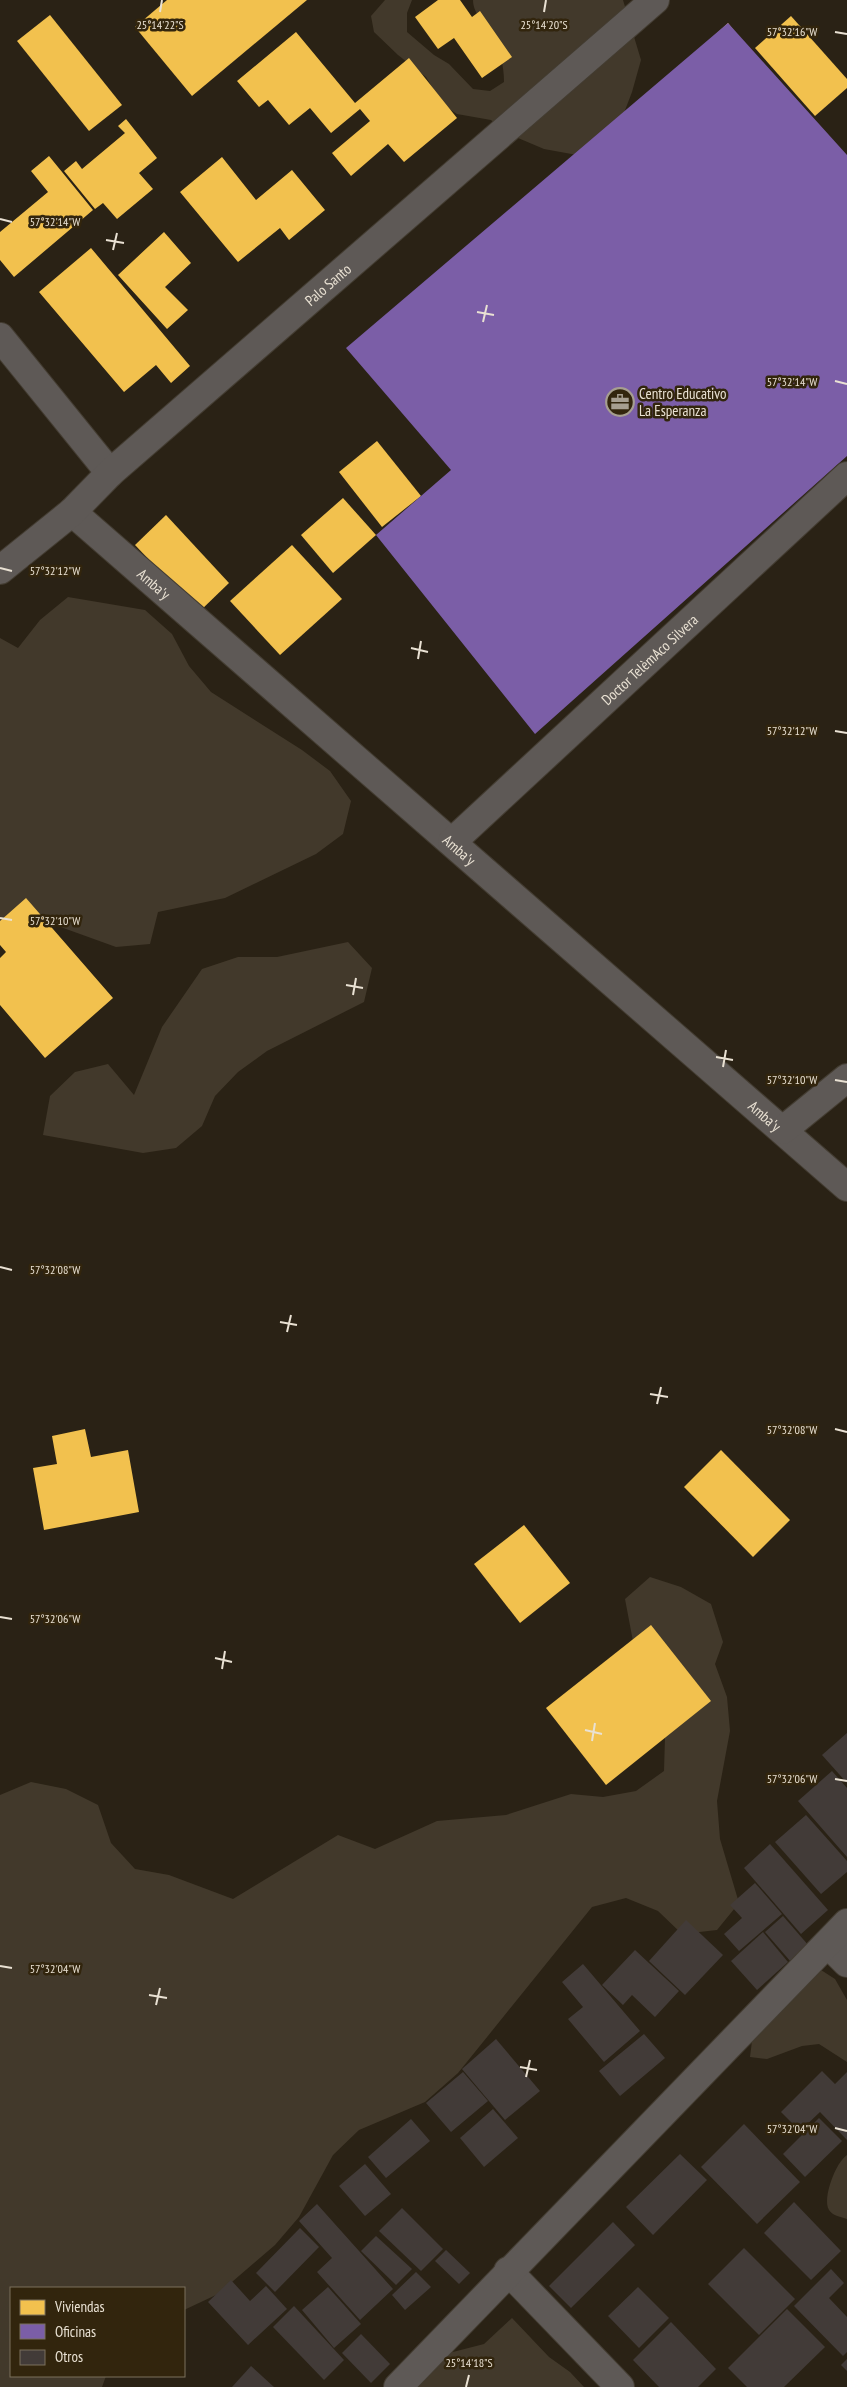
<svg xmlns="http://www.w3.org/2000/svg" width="847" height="2387" font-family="'PT Sans Narrow',sans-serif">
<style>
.green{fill:#42392b}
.homes{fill:#f2c14e}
.offices{fill:#7b5ea7}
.building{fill:#423b38}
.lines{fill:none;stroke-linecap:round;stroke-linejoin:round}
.minor-casing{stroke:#433c31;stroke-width:30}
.minor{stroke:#5e5956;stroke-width:28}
.ticks{fill:none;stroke:#e9e1d3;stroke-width:2}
.labels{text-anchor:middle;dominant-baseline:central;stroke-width:5;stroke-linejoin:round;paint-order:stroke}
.street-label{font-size:15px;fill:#e9e1d3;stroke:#32250d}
.poi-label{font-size:15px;fill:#e9e1d3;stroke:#32250d;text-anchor:start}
.ticks-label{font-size:12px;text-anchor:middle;fill:#e9e1d3;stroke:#32250d;stroke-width:5;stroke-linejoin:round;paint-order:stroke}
</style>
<rect width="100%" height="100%" fill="#2a2215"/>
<g class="green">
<path d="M385,0H412L407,13V32L434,55L449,64L473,89L490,91L504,82C504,66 500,50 492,35C486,23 473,15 473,0H623L641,60L632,92L619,126L577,155L544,149L504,132L491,120L457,114L443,105L426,77L398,55L374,32L371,16Z"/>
<path d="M68,597L145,610L172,634L189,666L211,692L302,750L330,771L351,801L343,834L316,854L225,898L158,912L150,944L116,947L44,921L0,928V638L18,648L40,620Z"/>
<path d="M348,942L372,968L364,1002L267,1051L238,1072L215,1096L202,1126L176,1148L143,1153L43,1135L50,1096L75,1072L108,1064L134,1095L162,1027L202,969L238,957H277Z"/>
<path d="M650,1577L681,1587L711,1604L723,1642L715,1664L727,1697L730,1731L717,1801L720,1839L739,1903L717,1930L682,1934L658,1911L626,1898L592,1907L458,2073L425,2102L359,2130L333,2155L299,2217L275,2245L218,2294L184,2310V2288H11V2376H106L102,2387H0V1795L31,1782L66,1789L98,1805L111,1843L135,1869L169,1875L233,1899L338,1835L375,1849L437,1821L506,1815L571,1794L603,1797L636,1791L664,1771L665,1737L639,1673L625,1599Z"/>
<path d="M821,1970L835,1979L847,2000V2062L819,2044L802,2046L767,2059L750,2057L752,2041L769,2014L803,1974Z"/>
<path d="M847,2155V2219C841,2217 833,2216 829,2210C822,2198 836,2162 847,2155Z"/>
<path d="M512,2318L549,2357L570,2372L584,2387H405L449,2353L484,2344Z"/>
</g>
<g class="homes">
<path d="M167,0H307L192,96L135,27Z"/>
<path d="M438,0H460L472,17L480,11L512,57L482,78L454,38L438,49L415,17Z"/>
<path d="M50,15L122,105L89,131L17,41Z"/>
<path d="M791,16L847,79V88L815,116L755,48Z"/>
<path d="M728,23L764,69L599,213L565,174Z"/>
<path d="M296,32L355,103L409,58L457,118L404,162L388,144L351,176L332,153L370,121L360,109L331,133L310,108L289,125L268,100L259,107L237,81Z"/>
<path d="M771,79L847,170V177L685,314L606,219Z"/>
<path d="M126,119L157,158L139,173L153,189L117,219L103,203L95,209L64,171L76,161L82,169L125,133L118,126Z"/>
<path d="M49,156L93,210L14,277L0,260V232L48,192L31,171Z"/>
<path d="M222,157L256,200L292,170L325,210L289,240L280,228L238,262L180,192Z"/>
<path d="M582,208L627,272L568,314L523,250Z"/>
<path d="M801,228L847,280V335L773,253Z"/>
<path d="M164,232L191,263L165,287L188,310L167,329L118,275Z"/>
<path d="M91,248L190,366L171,383L156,365L124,392L39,292Z"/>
<path d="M500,249L566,328L515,371L448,293Z"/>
<path d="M757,257L792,294L721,362L686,325Z"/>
<path d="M682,327L802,467L754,509L633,369Z"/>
<path d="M847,363V423L807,460L777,428Z"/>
<path d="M377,441L421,496L382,527L339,472Z"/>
<path d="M513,479L597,576L707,479L741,518L587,656L571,638L510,691L464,638L524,585L491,547L431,601L407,573Z"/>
<path d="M343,498L376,535L333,573L301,535Z"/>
<path d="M166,515L229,583L199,612L135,545Z"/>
<path d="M292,545L342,599L280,655L230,601Z"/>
<path d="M26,898L113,998L45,1058L0,1005V958L6,952L0,945V921Z"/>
<path d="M85,1429L91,1457L128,1450L139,1512L44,1530L33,1468L57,1464L52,1436Z"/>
<path d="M721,1450L790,1520L753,1557L684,1487Z"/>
<path d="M524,1525L570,1583L520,1623L474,1564Z"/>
<path d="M651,1625L711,1701L606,1785L546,1708Z"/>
</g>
<path class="offices" d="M728,23L847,155V456L535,734L376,535L451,470L346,348Z"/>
<g class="building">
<path d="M847,1733V1783L822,1755Z"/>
<path d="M832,1771L847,1788V1857L798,1801Z"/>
<path d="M806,1815L847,1861V1872L821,1894L775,1842Z"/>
<path d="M770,1844L828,1910L801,1934L744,1868Z"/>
<path d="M755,1883L782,1914L739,1951L724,1934L742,1918L730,1905Z"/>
<path d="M783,1916L809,1946L791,1962L765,1932Z"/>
<path d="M686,1920L723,1955L685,1995L649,1961Z"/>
<path d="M763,1932L788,1962L757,1990L731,1961Z"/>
<path d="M635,1950L679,1991L655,2017L632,1995L623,2005L602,1985Z"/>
<path d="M583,1964L640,2031L604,2062L568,2019L583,2007L562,1982Z"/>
<path d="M644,2034L665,2058L620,2096L599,2071Z"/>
<path d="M496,2039L540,2091L505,2120L462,2069Z"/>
<path d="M822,2071L835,2084L847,2072V2140L820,2112L800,2131L781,2112Z"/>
<path d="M463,2072L488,2101L451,2132L426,2103Z"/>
<path d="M493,2109L518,2138L484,2167L460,2138Z"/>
<path d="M819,2118L842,2141L805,2177L783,2154Z"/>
<path d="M411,2119L430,2141L386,2178L368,2157Z"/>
<path d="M744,2124L800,2182L757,2224L701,2167Z"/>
<path d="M680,2154L707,2180L653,2235L626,2207Z"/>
<path d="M365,2164L391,2194L365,2216L339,2186Z"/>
<path d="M794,2202L841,2251L811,2280L764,2233Z"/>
<path d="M317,2204L393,2289L360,2320L317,2272L332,2258L299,2221Z"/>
<path d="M402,2208L443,2249L421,2271L379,2231Z"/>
<path d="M613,2222L635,2245L571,2308L549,2286Z"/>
<path d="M300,2228L319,2247L275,2292L256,2273Z"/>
<path d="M376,2236L412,2269L396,2285L361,2251Z"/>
<path d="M744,2248L795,2299L759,2335L708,2284Z"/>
<path d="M446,2250L470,2273L459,2284L435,2261Z"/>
<path d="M831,2269L844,2283L829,2298L847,2317V2352L843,2356L794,2306Z"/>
<path d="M416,2272L431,2287L405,2310L392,2295Z"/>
<path d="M231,2280L250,2301L266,2286L287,2309L248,2345L208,2302Z"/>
<path d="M328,2287L361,2324L334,2348L302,2310Z"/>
<path d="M638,2287L669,2318L639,2348L608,2316Z"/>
<path d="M294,2306L344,2360L324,2380L273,2327Z"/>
<path d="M787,2309L825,2347L784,2387H747L728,2368Z"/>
<path d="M671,2322L716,2369L698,2387H659L633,2360Z"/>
<path d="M361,2334L390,2364L371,2383L342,2353Z"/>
<path d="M847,2359V2371L841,2365Z"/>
<path d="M251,2366L274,2387H232Z"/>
</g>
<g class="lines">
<defs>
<g id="minor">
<path d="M0,337L110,473"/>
<path id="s1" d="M72,512L847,1187"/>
<path id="s2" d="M0,570L72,512L110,473L655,0"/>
<path id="s3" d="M452,842L847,476"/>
<path d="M783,1130L847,1078"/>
<path d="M828,1944L847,1963"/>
<path d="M508,2271L620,2387"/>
<path d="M398,2387L847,1923"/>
</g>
</defs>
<use href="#minor" class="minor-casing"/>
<use href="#minor" class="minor"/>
</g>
<path class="ticks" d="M160,12L162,0M544,12L546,0M835,32L847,34M0,219L12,222M106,240L124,243M113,250L117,233M477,312L494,315M483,322L487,305M835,381L847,384M0,568L12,571M411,648L428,652M418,659L421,641M835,731L847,733M0,918L12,920M346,985L363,988M353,995L356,978M716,1057L733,1060M723,1067L726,1050M835,1080L847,1082M0,1267L12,1270M280,1322L297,1325M287,1332L291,1315M650,1394L668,1397M657,1404L661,1387M835,1429L847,1432M0,1617L12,1619M215,1658L232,1662M222,1669L225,1651M585,1730L602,1734M592,1741L595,1723M835,1779L847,1781M0,1966L12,1968M149,1995L167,1998M156,2005L160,1988M520,2067L537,2070M526,2077L530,2060M835,2128L847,2131M466,2387L469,2375"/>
<defs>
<symbol id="office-ring" viewBox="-11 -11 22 22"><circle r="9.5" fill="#32250d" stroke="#a69e90" stroke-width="1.5"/><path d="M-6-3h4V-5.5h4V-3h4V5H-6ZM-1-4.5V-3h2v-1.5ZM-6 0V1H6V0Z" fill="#a69e90"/></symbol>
</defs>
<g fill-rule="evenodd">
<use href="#office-ring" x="604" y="386" width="32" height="32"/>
</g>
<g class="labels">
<g class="street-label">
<text stroke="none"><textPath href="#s2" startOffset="435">Palo Santo</textPath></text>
<text stroke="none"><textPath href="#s1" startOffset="109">Amba'y</textPath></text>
<text stroke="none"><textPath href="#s3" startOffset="269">Doctor TelèmAco Silvera</textPath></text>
<text stroke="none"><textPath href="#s1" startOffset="514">Amba'y</textPath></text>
<text stroke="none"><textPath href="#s1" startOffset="919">Amba'y</textPath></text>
</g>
<g class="poi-label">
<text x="639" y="393">Centro Educativo<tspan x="639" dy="17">La Esperanza</tspan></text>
</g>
</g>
<g class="ticks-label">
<text x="160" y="29">25°14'22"S</text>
<text x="544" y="29">25°14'20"S</text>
<text x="792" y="36">57°32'16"W</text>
<text x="55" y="226">57°32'14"W</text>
<text x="792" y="386">57°32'14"W</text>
<text x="55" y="575">57°32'12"W</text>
<text x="792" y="735">57°32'12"W</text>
<text x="55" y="925">57°32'10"W</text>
<text x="792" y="1084">57°32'10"W</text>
<text x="55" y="1274">57°32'08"W</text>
<text x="792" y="1434">57°32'08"W</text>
<text x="55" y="1623">57°32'06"W</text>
<text x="792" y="1783">57°32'06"W</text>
<text x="55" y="1973">57°32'04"W</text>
<text x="792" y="2133">57°32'04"W</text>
<text x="469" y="2367">25°14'18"S</text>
</g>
<rect x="10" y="2287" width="175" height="90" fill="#32250d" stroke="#7b705c"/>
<rect x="20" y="2300" width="25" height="15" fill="#f2c14e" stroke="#7b705c"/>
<text x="55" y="2312" font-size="15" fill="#e9e1d3">Viviendas</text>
<rect x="20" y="2324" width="25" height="15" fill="#7b5ea7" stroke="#7b705c"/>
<text x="55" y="2337" font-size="15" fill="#e9e1d3">Oficinas</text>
<rect x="20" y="2350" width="25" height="15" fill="#423b38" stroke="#7b705c"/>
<text x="55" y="2362" font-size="15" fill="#e9e1d3">Otros</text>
</svg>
